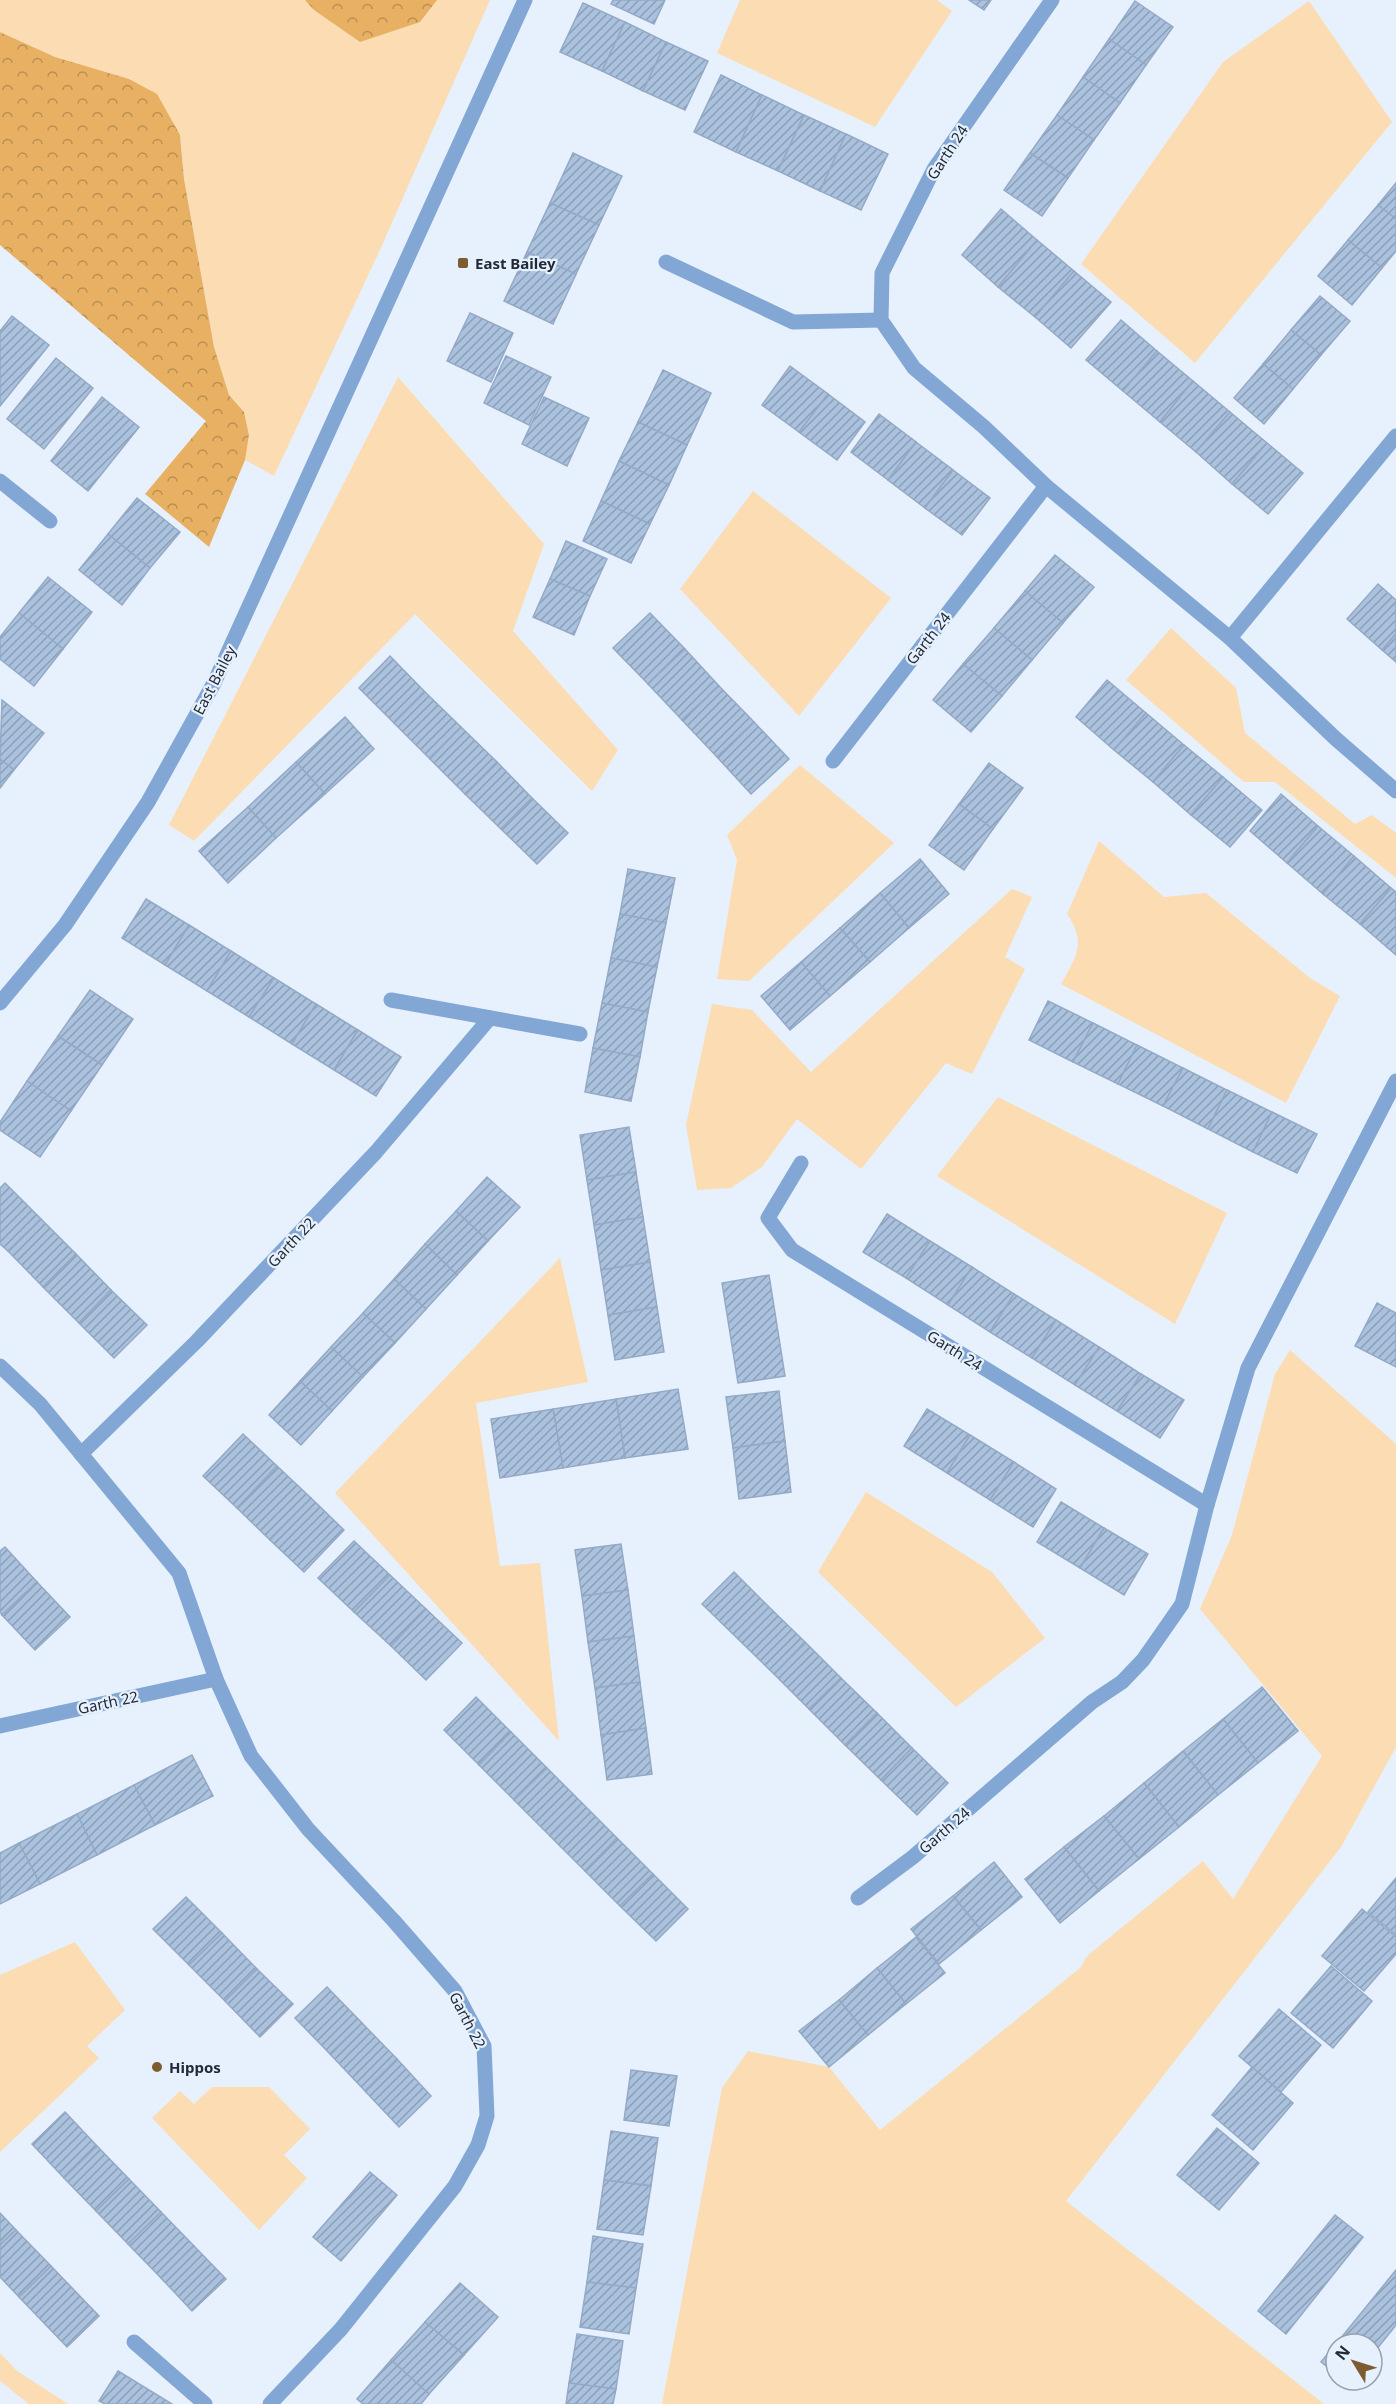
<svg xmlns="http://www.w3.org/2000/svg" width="1396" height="2404" font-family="'Noto Sans',sans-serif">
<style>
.green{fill:#fbdcb3}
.forest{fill:url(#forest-crowns)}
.building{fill:url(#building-hatch);stroke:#93a9c6;stroke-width:1.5}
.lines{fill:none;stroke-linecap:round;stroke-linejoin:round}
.minor{stroke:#82a7d5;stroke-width:15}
.tertiary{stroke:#82a7d5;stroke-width:15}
.poi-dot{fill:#7b5d31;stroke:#e7f1fd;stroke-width:2}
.labels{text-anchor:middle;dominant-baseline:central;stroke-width:4.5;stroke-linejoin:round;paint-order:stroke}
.street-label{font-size:15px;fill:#222a36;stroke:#e7f1fd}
.poi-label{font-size:15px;font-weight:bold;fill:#222a36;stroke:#e7f1fd;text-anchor:start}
</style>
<defs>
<pattern id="forest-crowns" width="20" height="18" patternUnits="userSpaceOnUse" patternTransform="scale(1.5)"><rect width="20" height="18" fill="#e7b063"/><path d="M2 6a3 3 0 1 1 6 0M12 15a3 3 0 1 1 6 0" fill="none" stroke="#bb8f52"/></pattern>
<pattern id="building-hatch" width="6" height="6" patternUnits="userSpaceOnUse" patternTransform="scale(1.5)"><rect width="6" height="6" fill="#abc2df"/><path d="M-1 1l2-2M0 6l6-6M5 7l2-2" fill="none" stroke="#8b9eb6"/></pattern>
</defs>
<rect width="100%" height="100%" fill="#e7f1fd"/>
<g class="green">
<path d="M0,0H490L379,252L274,476L245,460L249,435L244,412L229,395L214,347L184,179L180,135L55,57L0,32Z"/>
<path d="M740,0H937L952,11L875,127L717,53Z"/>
<path d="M1309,1L1392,122L1195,363L1081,264L1223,62Z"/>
<path d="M398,377L544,544L513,631L618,750L592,791L415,614L194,841L169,825Z"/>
<path d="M753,491L891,598L799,716L680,589Z"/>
<path d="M1171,628L1236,688L1245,733L1355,824L1372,815L1396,833V878L1275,782H1244L1126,680Z"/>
<path d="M800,765L894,843L749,981L717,979L737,860L727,835Z"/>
<path d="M1099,841L1164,897L1206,893L1310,978L1340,996L1286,1103L1061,984C1076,957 1087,943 1067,914Z"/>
<path d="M1012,889L1032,897L1005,957L1025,969L972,1074L946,1063L861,1169L797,1119L762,1167L731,1188L697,1190L686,1125L712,1004L752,1010L811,1072Z"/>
<path d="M998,1097L1227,1213L1175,1324L937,1176Z"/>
<path d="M560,1258L588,1382L476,1403L500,1566L540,1563L559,1741L335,1493Z"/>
<path d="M1290,1350L1396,1444V1747L1341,1847L1066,2201L1324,2404H662L722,2088L748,2051L829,2067L880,2130L1080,1968L1087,1956L1203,1861L1233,1899L1322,1756L1200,1609L1232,1535L1275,1374Z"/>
<path d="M866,1492L992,1572L1045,1638L956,1707L818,1572Z"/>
<path d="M75,1942L125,2010L87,2046L99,2058L0,2152V1975Z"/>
<path d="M212,2087H269L310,2129L284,2155L307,2178L259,2230L152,2118L180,2091L194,2104Z"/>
<path d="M0,2353L17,2371L68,2404H29L0,2381Z"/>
</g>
<g class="forest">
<path d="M305,0H437L420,22L360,42L314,10Z"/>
<path d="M0,32L55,57L129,79L157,94L180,135L184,179L214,347L229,395L244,412L249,435L245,460L209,547L145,494L206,421L0,245Z"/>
</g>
<g class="building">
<path d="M613,0H665L654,24L611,4Z"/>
<path d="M969,0H991L984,10Z"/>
<path d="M1135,1L1173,27L1146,65L1109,39Z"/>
<path d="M583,3L625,22L602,71L560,52Z"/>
<path d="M625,22L666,42L643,91L602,71Z"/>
<path d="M1109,39L1146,65L1120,103L1083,77Z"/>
<path d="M666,42L708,61L685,110L643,91Z"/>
<path d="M721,75L762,95L736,152L694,132Z"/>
<path d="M1083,77L1120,103L1094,140L1057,115Z"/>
<path d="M762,95L804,115L778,171L736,152Z"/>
<path d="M804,115L846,134L820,191L778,171Z"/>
<path d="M1057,115L1094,140L1068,178L1030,153Z"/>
<path d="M846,134L888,154L861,210L820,191Z"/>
<path d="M573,153L622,176L599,225L550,203Z"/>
<path d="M1030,153L1068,178L1042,216L1004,190Z"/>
<path d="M1396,183V219L1378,205Z"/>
<path d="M550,203L599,225L576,274L527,252Z"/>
<path d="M1378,205L1396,219V251L1382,268L1348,240Z"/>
<path d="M1001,209L1037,240L998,287L962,255Z"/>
<path d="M1037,240L1074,271L1035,317L998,287Z"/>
<path d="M1348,240L1382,268L1352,305L1318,276Z"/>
<path d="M527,252L576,274L553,324L504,301Z"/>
<path d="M1074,271L1111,302L1071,348L1035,317Z"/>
<path d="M1320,296L1350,321L1321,355L1291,330Z"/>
<path d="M470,313L513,333L491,382L447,361Z"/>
<path d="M12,316L49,345L0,406V331Z"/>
<path d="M1121,320L1157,351L1123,391L1086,360Z"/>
<path d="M1291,330L1321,355L1293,389L1263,364Z"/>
<path d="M1157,351L1193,381L1160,422L1123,391Z"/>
<path d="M506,356L551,377L529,425L484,403Z"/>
<path d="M56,358L93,388L44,449L7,419Z"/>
<path d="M1263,364L1293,389L1264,424L1234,398Z"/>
<path d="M790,366L828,394L799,432L762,405Z"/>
<path d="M663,370L711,393L687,445L638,422Z"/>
<path d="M1193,381L1230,412L1196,452L1160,422Z"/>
<path d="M828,394L865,422L837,460L799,432Z"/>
<path d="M102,397L139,427L88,491L51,461Z"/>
<path d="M544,397L589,418L567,466L522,444Z"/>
<path d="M1230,412L1267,443L1232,484L1196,452Z"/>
<path d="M879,414L916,442L888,480L851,452Z"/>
<path d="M638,422L687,445L669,485L619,461Z"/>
<path d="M916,442L953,470L925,508L888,480Z"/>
<path d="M1267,443L1303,473L1268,514L1232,484Z"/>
<path d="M619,461L669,485L650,524L601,501Z"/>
<path d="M953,470L990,498L962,535L925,508Z"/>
<path d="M137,498L180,532L150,568L108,534Z"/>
<path d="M601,501L650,524L631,563L583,541Z"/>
<path d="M108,534L150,568L122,605L79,570Z"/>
<path d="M566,541L607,559L590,596L550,579Z"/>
<path d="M1055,555L1094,587L1063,623L1025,591Z"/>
<path d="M48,577L92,612L63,649L19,613Z"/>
<path d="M550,579L590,596L574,635L533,617Z"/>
<path d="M1378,584L1396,600V634L1382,650L1347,619Z"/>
<path d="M1025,591L1063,623L1032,660L994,628Z"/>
<path d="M19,613L63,649L34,686L0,659V637Z"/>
<path d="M650,613L685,649L648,684L613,648Z"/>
<path d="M994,628L1032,660L1002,696L963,664Z"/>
<path d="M1396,634V662L1382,650Z"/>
<path d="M685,649L719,686L682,720L648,684Z"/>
<path d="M390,656L425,692L394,723L359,688Z"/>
<path d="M963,664L1002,696L971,732L933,700Z"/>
<path d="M1107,680L1146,713L1114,750L1076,717Z"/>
<path d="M719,686L754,722L717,757L682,720Z"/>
<path d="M425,692L461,727L430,759L394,723Z"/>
<path d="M2,700L44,733L14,770L0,759Z"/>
<path d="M1146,713L1184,745L1153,782L1114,750Z"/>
<path d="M345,717L374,749L325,794L296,762Z"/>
<path d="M754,722L789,759L751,794L717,757Z"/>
<path d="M461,727L497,762L465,794L430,759Z"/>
<path d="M1184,745L1223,777L1191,815L1153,782Z"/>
<path d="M0,759L14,770L0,788Z"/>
<path d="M296,762L325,794L276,838L248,807Z"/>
<path d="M497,762L532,798L501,829L465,794Z"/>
<path d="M989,763L1023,788L993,829L959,804Z"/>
<path d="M1223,777L1262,810L1230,847L1191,815Z"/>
<path d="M1281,794L1318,826L1287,863L1250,831Z"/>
<path d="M532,798L568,833L537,864L501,829Z"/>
<path d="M959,804L993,829L964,870L929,845Z"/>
<path d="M248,807L276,838L228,883L199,851Z"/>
<path d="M1318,826L1354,856L1323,894L1287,863Z"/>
<path d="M1354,856L1391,888L1360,924L1323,894Z"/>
<path d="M920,859L949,894L909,928L880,893Z"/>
<path d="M628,869L675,878L666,923L620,914Z"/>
<path d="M1391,888L1396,892V955L1360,924Z"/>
<path d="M880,893L909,928L870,962L840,928Z"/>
<path d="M146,899L189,925L165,965L122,938Z"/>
<path d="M620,914L666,923L657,967L611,958Z"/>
<path d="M189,925L231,951L207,991L165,965Z"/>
<path d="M840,928L870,962L830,996L801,962Z"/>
<path d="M231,951L274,978L249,1017L207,991Z"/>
<path d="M611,958L657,967L648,1012L602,1003Z"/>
<path d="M801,962L830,996L790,1030L761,996Z"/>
<path d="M274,978L316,1004L292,1044L249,1017Z"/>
<path d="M90,990L133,1019L102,1065L58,1036Z"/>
<path d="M1048,1001L1093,1023L1073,1062L1029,1040Z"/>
<path d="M602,1003L648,1012L640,1057L593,1048Z"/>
<path d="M316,1004L358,1030L334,1070L292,1044Z"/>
<path d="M1093,1023L1137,1045L1118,1084L1073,1062Z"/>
<path d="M358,1030L401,1057L376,1096L334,1070Z"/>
<path d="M58,1036L102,1065L71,1111L27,1081Z"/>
<path d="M1137,1045L1183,1068L1163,1106L1118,1084Z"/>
<path d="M593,1048L640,1057L631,1101L585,1092Z"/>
<path d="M1183,1068L1227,1090L1208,1129L1163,1106Z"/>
<path d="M27,1081L71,1111L40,1157L0,1130V1122Z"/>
<path d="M1227,1090L1272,1112L1253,1152L1208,1129Z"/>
<path d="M1272,1112L1317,1134L1297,1173L1253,1152Z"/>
<path d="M629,1127L636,1172L587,1180L580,1135Z"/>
<path d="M636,1172L643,1217L594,1225L587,1180Z"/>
<path d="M487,1177L520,1207L488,1241L456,1211Z"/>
<path d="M5,1183L41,1219L8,1251L0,1244V1188Z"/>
<path d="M456,1211L488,1241L457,1275L425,1244Z"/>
<path d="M887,1214L930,1241L906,1278L863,1252Z"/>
<path d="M643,1217L650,1262L601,1270L594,1225Z"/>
<path d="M41,1219L76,1254L43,1287L8,1251Z"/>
<path d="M930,1241L972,1267L948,1305L906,1278Z"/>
<path d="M425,1244L457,1275L426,1309L394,1279Z"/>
<path d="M76,1254L111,1290L79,1323L43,1287Z"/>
<path d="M650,1262L657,1307L608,1315L601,1270Z"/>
<path d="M972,1267L1014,1294L990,1332L948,1305Z"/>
<path d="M769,1275L785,1376L738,1383L722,1283Z"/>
<path d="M394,1279L426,1309L395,1343L363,1313Z"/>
<path d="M111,1290L147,1325L114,1358L79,1323Z"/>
<path d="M1014,1294L1056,1320L1032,1358L990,1332Z"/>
<path d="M1377,1303L1396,1313V1367L1355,1346Z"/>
<path d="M657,1307L664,1352L615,1360L608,1315Z"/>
<path d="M363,1313L395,1343L363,1377L331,1347Z"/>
<path d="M1056,1320L1099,1347L1075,1385L1032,1358Z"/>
<path d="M331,1347L363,1377L332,1411L300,1381Z"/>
<path d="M1099,1347L1141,1374L1117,1411L1075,1385Z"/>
<path d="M1141,1374L1184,1400L1160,1438L1117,1411Z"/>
<path d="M300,1381L332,1411L301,1445L269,1415Z"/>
<path d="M678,1389L688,1449L625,1458L616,1399Z"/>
<path d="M779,1391L785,1441L733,1448L726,1397Z"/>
<path d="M616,1399L625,1458L563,1468L553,1409Z"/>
<path d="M553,1409L563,1468L500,1478L491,1419Z"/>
<path d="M927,1409L970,1435L947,1473L904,1446Z"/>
<path d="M243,1434L277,1466L237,1508L203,1476Z"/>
<path d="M970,1435L1014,1462L990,1500L947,1473Z"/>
<path d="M785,1441L791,1492L739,1499L733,1448Z"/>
<path d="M1014,1462L1056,1489L1033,1527L990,1500Z"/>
<path d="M277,1466L311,1498L270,1540L237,1508Z"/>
<path d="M311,1498L344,1530L304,1572L270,1540Z"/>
<path d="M1061,1502L1104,1528L1080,1568L1037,1542Z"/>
<path d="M1104,1528L1148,1554L1124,1595L1080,1568Z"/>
<path d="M354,1541L390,1575L354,1612L318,1578Z"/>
<path d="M621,1544L628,1590L582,1596L575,1550Z"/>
<path d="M5,1547L37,1582L2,1615L0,1612V1551Z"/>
<path d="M734,1572L769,1607L738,1639L702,1604Z"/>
<path d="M390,1575L426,1609L391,1646L354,1612Z"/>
<path d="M37,1582L70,1617L35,1650L2,1615Z"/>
<path d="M628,1590L634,1636L588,1642L582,1596Z"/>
<path d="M769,1607L805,1642L774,1674L738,1639Z"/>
<path d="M426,1609L462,1643L426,1680L391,1646Z"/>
<path d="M634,1636L640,1682L595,1688L588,1642Z"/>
<path d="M805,1642L841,1678L809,1709L774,1674Z"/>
<path d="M841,1678L877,1713L845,1745L809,1709Z"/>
<path d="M640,1682L646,1728L601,1735L595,1688Z"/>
<path d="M1262,1687L1298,1731L1258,1763L1223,1719Z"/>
<path d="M476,1697L511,1732L479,1765L444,1730Z"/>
<path d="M877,1713L912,1748L881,1780L845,1745Z"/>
<path d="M1223,1719L1258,1763L1218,1795L1183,1751Z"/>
<path d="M646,1728L652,1774L607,1780L601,1735Z"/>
<path d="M511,1732L547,1768L514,1800L479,1765Z"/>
<path d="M912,1748L948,1783L917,1815L881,1780Z"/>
<path d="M1183,1751L1218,1795L1179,1827L1144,1783Z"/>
<path d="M192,1755L213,1796L155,1825L134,1785Z"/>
<path d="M547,1768L582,1803L550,1836L514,1800Z"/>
<path d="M1144,1783L1179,1827L1139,1859L1104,1816Z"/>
<path d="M134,1785L155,1825L97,1855L77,1814Z"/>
<path d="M582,1803L617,1838L585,1871L550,1836Z"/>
<path d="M77,1814L97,1855L40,1884L19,1843Z"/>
<path d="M1104,1816L1139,1859L1099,1891L1064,1847Z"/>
<path d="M617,1838L653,1874L620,1906L585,1871Z"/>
<path d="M19,1843L40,1884L0,1904V1853Z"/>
<path d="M1064,1847L1099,1891L1060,1923L1025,1879Z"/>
<path d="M994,1862L1022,1897L981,1930L953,1896Z"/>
<path d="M653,1874L688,1909L656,1941L620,1906Z"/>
<path d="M1396,1878V1935L1368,1912Z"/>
<path d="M953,1896L981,1930L939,1964L911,1929Z"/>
<path d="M186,1897L222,1933L189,1965L153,1929Z"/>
<path d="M1362,1909L1396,1937V1954L1364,1991L1322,1956Z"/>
<path d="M222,1933L257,1969L225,2001L189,1965Z"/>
<path d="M916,1937L945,1973L906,2004L877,1968Z"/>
<path d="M1331,1966L1372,2001L1333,2048L1291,2013Z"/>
<path d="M877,1968L906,2004L868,2035L839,2000Z"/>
<path d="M257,1969L293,2004L260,2037L225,2001Z"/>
<path d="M327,1987L362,2023L330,2054L295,2018Z"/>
<path d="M839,2000L868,2035L829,2067L799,2031Z"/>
<path d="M1279,2009L1321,2045L1281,2092L1239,2056Z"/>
<path d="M362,2023L397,2059L365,2091L330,2054Z"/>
<path d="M397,2059L431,2096L399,2127L365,2091Z"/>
<path d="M1252,2067L1293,2103L1253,2150L1212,2115Z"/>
<path d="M631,2070L677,2076L669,2126L624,2120Z"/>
<path d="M65,2112L97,2146L64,2178L32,2144Z"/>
<path d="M1217,2128L1259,2163L1219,2210L1177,2175Z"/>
<path d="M611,2131L658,2138L651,2186L604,2180Z"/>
<path d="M97,2146L129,2179L96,2211L64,2178Z"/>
<path d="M370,2172L397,2195L341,2261L313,2237Z"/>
<path d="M129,2179L161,2212L128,2244L96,2211Z"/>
<path d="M604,2180L651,2186L643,2235L597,2229Z"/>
<path d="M161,2212L194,2246L161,2278L128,2244Z"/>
<path d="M0,2213L16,2230L0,2245Z"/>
<path d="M1335,2215L1363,2237L1286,2334L1258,2311Z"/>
<path d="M16,2230L51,2266L19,2297L0,2277V2245Z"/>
<path d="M593,2236L643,2244L636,2288L587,2282Z"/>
<path d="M194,2246L226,2279L192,2311L161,2278Z"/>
<path d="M51,2266L99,2316L67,2347L19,2297Z"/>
<path d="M1396,2270V2325L1372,2355V2344H1336Z"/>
<path d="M587,2282L636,2288L629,2334L580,2327Z"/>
<path d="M460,2283L498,2317L464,2355L425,2322Z"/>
<path d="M425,2322L464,2355L429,2394L391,2360Z"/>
<path d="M577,2334L623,2341L616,2389L569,2383Z"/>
<path d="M1336,2344V2374L1321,2362Z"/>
<path d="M391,2360L429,2394L421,2404H363L357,2399Z"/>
<path d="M118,2371L172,2404H105L99,2401Z"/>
<path d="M569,2383L616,2389L613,2404H566Z"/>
</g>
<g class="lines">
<g class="minor">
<path d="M1052,0L934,169L882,273L881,320L914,368L984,427L1046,486L1230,638L1336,739L1396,791"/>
<path d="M666,262L793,322L881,320"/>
<path d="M0,481L50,521"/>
<path d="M1230,638L1396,436"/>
<path d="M833,761L1046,486"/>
<path d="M391,1000L580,1034"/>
<path d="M801,1163L768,1218L792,1250L1207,1505"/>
<path d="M0,1366L40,1404L179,1573L216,1679L251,1756L308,1829L394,1921L455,1991L484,2046L487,2116L478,2145L455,2186L341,2329L270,2404"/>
<path d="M81,1454L197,1341L376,1152L490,1018"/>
<path d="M0,1726L216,1679"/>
<path d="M858,1898L913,1857L1092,1702L1122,1682L1143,1660L1182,1604L1207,1505L1248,1368L1396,1081"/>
<path d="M134,2342L205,2404"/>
</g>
<path class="tertiary" d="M0,1003L65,925L148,802L214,683L525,0"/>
</g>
<g class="poi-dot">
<rect x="457" y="257" width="12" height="12" rx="3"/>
<circle cx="157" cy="2067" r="6"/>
</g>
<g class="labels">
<g class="street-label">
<text transform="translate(947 152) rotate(-57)">Garth 24</text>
<text transform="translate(928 638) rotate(-52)">Garth 24</text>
<text transform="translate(214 680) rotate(-63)">East Bailey</text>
<text transform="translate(291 1242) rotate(-47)">Garth 22</text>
<text transform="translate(955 1350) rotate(32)">Garth 24</text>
<text transform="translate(108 1702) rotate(-12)">Garth 22</text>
<text transform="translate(944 1830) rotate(-41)">Garth 24</text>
<text transform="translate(468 2020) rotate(63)">Garth 22</text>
</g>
<g class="poi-label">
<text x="475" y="263">East Bailey</text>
<text x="169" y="2067">Hippos</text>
</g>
</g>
<g transform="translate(1354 2362) rotate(308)"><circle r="28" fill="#e7f1fd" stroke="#98a1ad" stroke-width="1.5"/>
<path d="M0-4.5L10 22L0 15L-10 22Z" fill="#7b5d31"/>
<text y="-9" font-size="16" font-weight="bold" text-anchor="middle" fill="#222a36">N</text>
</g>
</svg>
